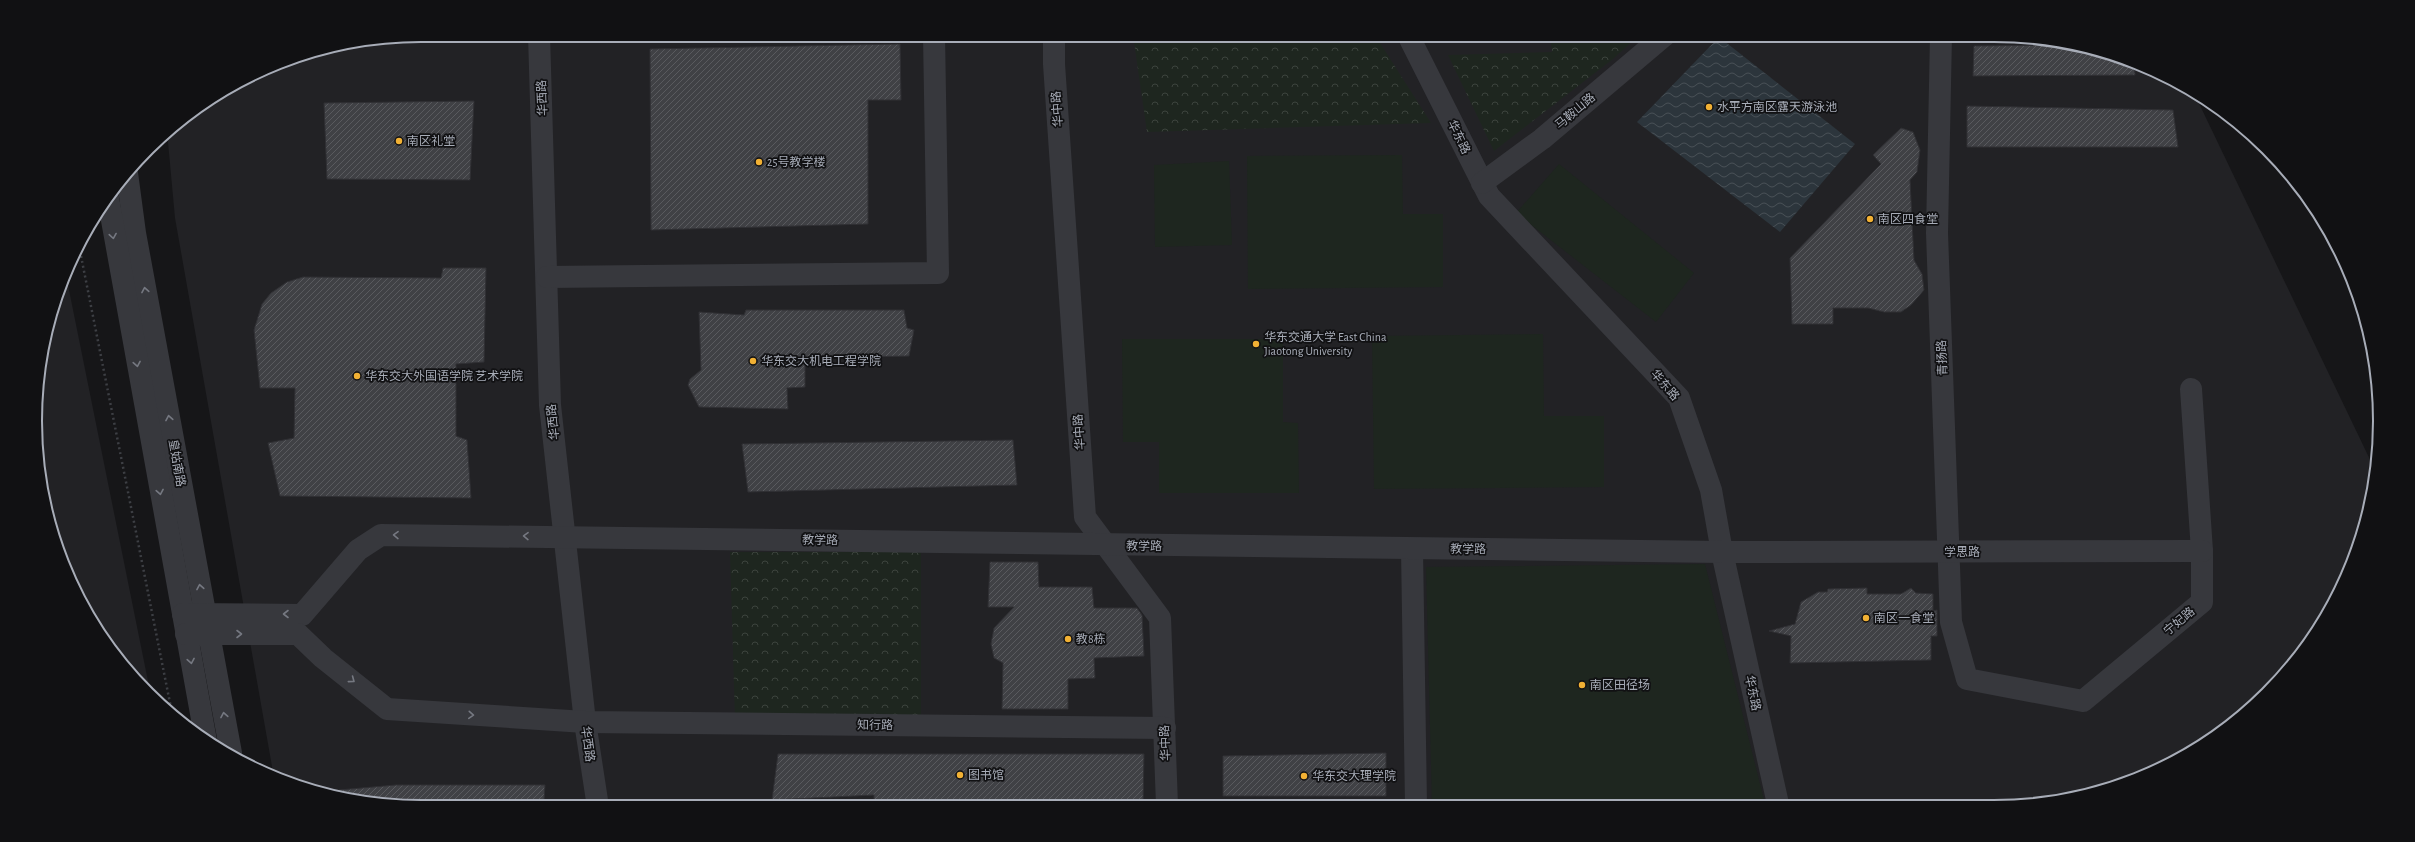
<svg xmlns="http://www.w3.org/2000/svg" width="2415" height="842" font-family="'Alegreya Sans','Noto Sans SC',sans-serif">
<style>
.built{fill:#222225}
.forest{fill:url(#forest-crowns)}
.pitch{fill:#1e261f}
.water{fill:url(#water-waves)}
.building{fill:url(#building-hatch);stroke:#303034}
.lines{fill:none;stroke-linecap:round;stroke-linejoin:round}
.path{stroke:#3d3f44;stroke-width:2.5;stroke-dasharray:2 3;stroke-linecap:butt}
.minor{stroke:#37383d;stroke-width:22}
.oneway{stroke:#757881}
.poi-dot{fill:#f2b134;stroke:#111113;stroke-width:1.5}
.labels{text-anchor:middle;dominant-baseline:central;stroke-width:3.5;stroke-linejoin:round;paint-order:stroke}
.street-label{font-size:12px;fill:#a8adb8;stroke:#111113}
.poi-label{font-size:12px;fill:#a8adb8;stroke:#111113;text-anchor:start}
.rim{fill:none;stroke:#a8adb8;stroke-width:2}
</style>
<defs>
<pattern id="forest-crowns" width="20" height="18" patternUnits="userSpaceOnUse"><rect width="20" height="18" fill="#1e261f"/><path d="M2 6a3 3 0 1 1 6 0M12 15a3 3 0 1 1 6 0" fill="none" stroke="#3c433d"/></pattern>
<pattern id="water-waves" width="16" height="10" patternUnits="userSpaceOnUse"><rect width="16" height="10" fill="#2c353c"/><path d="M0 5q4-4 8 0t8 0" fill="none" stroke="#485056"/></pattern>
<pattern id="building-hatch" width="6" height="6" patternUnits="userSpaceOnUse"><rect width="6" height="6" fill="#404145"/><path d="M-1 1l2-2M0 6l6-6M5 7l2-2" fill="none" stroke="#595a5e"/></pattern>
</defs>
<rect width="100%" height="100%" fill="#161618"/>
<g class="built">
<path d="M421,35H1994L2094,48L2165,75L2194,93L2375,470L2367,521L2328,614L2249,711L2165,767L2045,804L421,807L321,794L273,772L175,218L167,131L273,64L346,42Z"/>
<path d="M68,285L151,696L100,636L48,521L36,446L38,371L63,288Z"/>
</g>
<g class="forest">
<path d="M1133,35H1375L1431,123L1147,132Z"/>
<path d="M1550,35H1639L1613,59L1494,151L1448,55L1552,52Z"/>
<path d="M730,552H921V722L735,720Z"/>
</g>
<g class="pitch">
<path d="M1402,155L1403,214H1443V287L1248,289L1247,156Z"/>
<path d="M1229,161L1232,245L1155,247L1154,165Z"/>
<path d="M1559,164L1694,273L1656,322L1516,213Z"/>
<path d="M1543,334L1544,416H1604V487L1374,489L1372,336Z"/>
<path d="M1122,339H1283V422L1298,423L1299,493H1159V442H1123Z"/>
<path d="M1705,564L1765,804L1432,805L1426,567Z"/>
</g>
<path class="water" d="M1719,37L1855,144L1780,232L1637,122Z"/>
<g class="building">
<path d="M900,44L901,100H868V224L651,230L650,49Z"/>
<path d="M2072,45L2094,48L2134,63L2135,75L1973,76L1974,46Z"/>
<path d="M474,101L470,180L327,179L324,103Z"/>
<path d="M1967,106L2173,110L2178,147H1967Z"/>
<path d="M1901,128L1913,132L1920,150L1917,172L1910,180L1914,260L1922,274L1924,290L1911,305L1901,312H1884L1868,308H1833V324H1792L1790,258L1881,164L1873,155Z"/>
<path d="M443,268H486L484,362L456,364V436L467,440L471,498L280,496L268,443L294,438L295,388H260L254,330L262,304L271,293L287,282L303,277L441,278Z"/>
<path d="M746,310H904L907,328L914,330L909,356L805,358V387L787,388L788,409L699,407L688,385L690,379L701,370L699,312L744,315Z"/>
<path d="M1013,440L1017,485L748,492L742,444Z"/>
<path d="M990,562H1038L1039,587H1092L1094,608H1137L1142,615L1144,656L1094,658L1095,678L1068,679V709H1002L1003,663L994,658L991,644L994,628L1014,607H988Z"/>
<path d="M1867,588V594H1901L1911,588L1916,593L1933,594V611L1937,610V636H1931V660L1790,663L1791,636L1769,631L1795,624L1801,602L1818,592H1827L1828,589Z"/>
<path d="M1386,753V796H1223V756Z"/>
<path d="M778,754H1144L1143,806H874V795L772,800Z"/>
<path d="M396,785H545L544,800H530V807H421L339,796V790Z"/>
</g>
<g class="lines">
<path class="path" d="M81,256L172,713"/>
<g class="minor">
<path d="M539,35L550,405L585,722L598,807"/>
<path d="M1054,35V64L1085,517L1160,618L1167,805"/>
<path d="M1408,35L1489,196L1679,398L1711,490L1722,552L1778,804"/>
<path d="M1941,35L1937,233L1951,622L1967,679L2083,701L2202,602V551L2191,389"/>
<path d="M127,173L135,233L231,753"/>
<path d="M1482,183L1542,139L1665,35"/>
<path d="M108,198L206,741"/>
<path d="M547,277L938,273L934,35"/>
<path d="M1412,549L1416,805"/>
<path d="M183,614L302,615L358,550L381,535L1722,552L2202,551"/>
<path d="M186,634H298L323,658L387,709L585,722L1165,728"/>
</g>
</g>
<defs><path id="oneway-chevron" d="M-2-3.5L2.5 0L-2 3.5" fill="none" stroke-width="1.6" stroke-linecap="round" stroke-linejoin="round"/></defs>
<g class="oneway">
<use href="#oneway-chevron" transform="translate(113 236) rotate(81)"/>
<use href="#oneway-chevron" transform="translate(145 290) rotate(-100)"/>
<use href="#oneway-chevron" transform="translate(137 364) rotate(80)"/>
<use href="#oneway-chevron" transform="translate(169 418) rotate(-100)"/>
<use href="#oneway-chevron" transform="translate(160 492) rotate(80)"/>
<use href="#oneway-chevron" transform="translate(396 535) rotate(-179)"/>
<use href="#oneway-chevron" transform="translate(526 536) rotate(-179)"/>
<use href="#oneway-chevron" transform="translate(200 587) rotate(-100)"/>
<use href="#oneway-chevron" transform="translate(286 614) rotate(-180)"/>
<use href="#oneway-chevron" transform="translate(239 634)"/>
<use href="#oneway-chevron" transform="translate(191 661) rotate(80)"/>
<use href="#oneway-chevron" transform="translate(352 680) rotate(37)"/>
<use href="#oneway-chevron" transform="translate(224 715) rotate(-100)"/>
<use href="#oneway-chevron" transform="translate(471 715) rotate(4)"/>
</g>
<g class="poi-dot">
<circle cx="1709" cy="107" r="4"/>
<circle cx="399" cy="141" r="4"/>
<circle cx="759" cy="162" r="4"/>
<circle cx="1870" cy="219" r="4"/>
<circle cx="1256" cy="344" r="4"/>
<circle cx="753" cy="361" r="4"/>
<circle cx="357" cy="376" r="4"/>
<circle cx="1866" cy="618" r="4"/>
<circle cx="1068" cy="639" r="4"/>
<circle cx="1582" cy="685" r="4"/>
<circle cx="960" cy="775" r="4"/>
<circle cx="1304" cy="776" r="4"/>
</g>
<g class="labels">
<g class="street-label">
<text transform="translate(542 98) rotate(-92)">华西路</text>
<text transform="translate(1057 109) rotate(-94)">华中路</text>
<text transform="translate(1575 111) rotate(-40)">马鞍山路</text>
<text transform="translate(1459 137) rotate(64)">华东路</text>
<text transform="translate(1942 358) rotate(-92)">青扬路</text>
<text transform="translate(1665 385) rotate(49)">华东路</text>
<text transform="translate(553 422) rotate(-96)">华西路</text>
<text transform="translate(1079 432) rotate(-94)">华中路</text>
<text transform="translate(177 463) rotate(80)">皇姑南路</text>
<text transform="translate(820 540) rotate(1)">教学路</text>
<text transform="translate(1144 546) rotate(1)">教学路</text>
<text transform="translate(1468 549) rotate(1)">教学路</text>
<text x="1962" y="552">学思路</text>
<text transform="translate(2179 621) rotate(-40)">宁妃路</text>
<text transform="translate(1753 693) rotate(78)">华东路</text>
<text transform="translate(875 725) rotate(1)">知行路</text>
<text transform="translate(1165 743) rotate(-92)">华中路</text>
<text transform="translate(588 744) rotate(82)">华西路</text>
</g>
<g class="poi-label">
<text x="1717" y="107">水平方南区露天游泳池</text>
<text x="407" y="141">南区礼堂</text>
<text x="767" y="162">25号教学楼</text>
<text x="1878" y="219">南区四食堂</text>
<text x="1264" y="337">华东交通大学 East China<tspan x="1264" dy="14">Jiaotong University</tspan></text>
<text x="761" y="361">华东交大机电工程学院</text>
<text x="365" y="376">华东交大外国语学院 艺术学院</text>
<text x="1874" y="618">南区一食堂</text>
<text x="1076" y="639">教8栋</text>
<text x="1590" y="685">南区田径场</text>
<text x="968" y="775">图书馆</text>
<text x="1312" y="776">华东交大理学院</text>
</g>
</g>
<path d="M0 0H2415V842H0ZM421 42H1994A379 379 0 0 1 2373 421V421A379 379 0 0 1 1994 800H421A379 379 0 0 1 42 421V421A379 379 0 0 1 421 42Z" fill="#111113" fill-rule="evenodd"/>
<path class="rim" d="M421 42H1994A379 379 0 0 1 2373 421V421A379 379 0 0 1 1994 800H421A379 379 0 0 1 42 421V421A379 379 0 0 1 421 42Z"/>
</svg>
